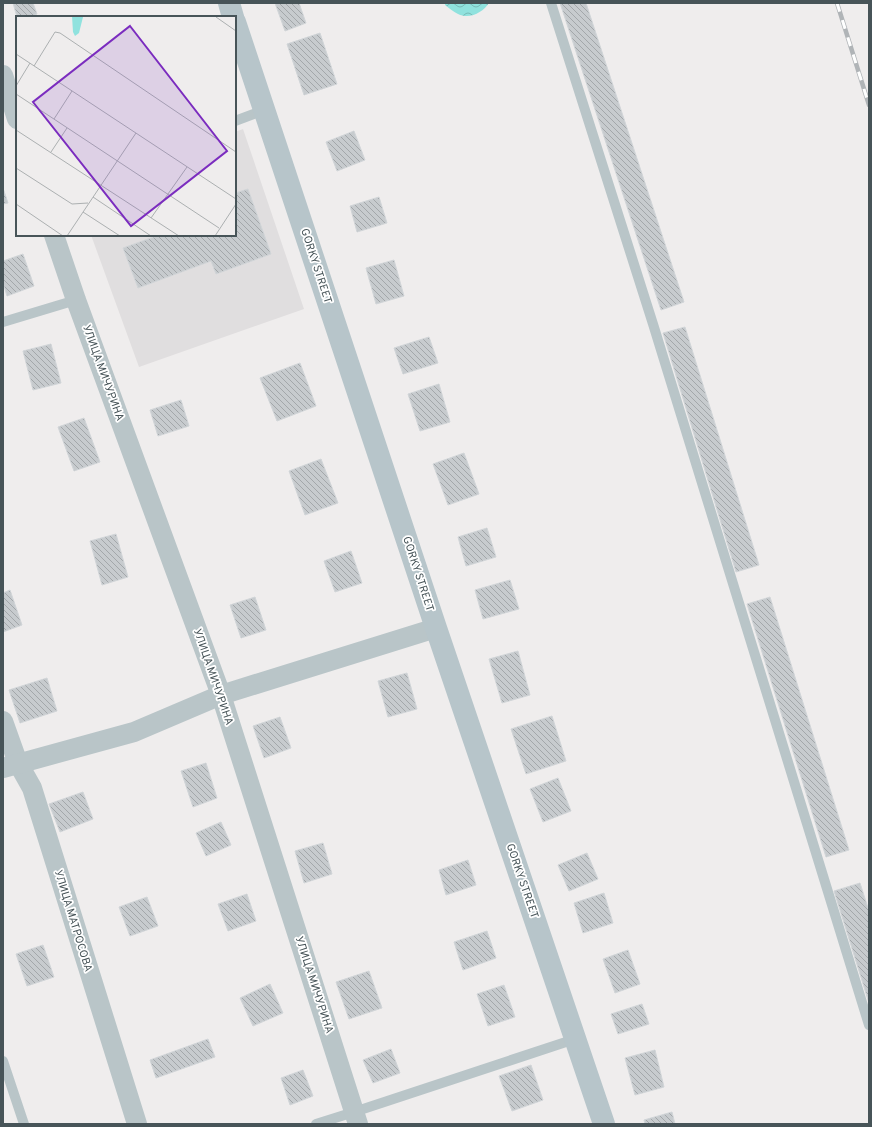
<svg xmlns="http://www.w3.org/2000/svg" width="872" height="1127" font-family="Overpass,sans-serif">
<style>
.education{fill:#e0dedf}
.water{fill:url(#water-waves)}
.building{fill:url(#building-back-hatch);stroke:#d1d5d8}
.lines{fill:none;stroke-linecap:round;stroke-linejoin:round}
.lane{stroke:#b9c5c8;stroke-width:10}
.street{stroke:#b9c5c8;stroke-width:20}
.secondary{stroke:#b7c5ca;stroke-width:22}
.rail-casing{stroke:#b0b4b7;stroke-width:4.5}
.rail{stroke:#fff;stroke-width:3;stroke-dasharray:9;stroke-linecap:butt}
.labels{text-anchor:middle;dominant-baseline:central;stroke-width:3.5;stroke-linejoin:round;paint-order:stroke}
.street-label{font-size:11px;fill:#475458;stroke:#fff}
.inset-road{fill:none;stroke:#acb0b1;stroke-width:1}
.view{fill:#7b2cbf;fill-opacity:0.15;stroke:#7b2cbf;stroke-width:2}
.inset-edge{fill:none;stroke:#475458;stroke-width:2}
</style>
<defs>
<pattern id="water-waves" width="16" height="10" patternUnits="userSpaceOnUse"><rect width="16" height="10" fill="#90e2de"/><path d="M0 5q4-4 8 0t8 0" fill="none" stroke="#77bab7"/></pattern>
<pattern id="building-back-hatch" width="6" height="6" patternUnits="userSpaceOnUse"><rect width="6" height="6" fill="#c7cbce"/><path d="M-1 5l2 2M0 0l6 6M5-1l2 2" fill="none" stroke="#a3a7aa"/></pattern>
</defs>
<rect width="100%" height="100%" fill="#efeded"/>
<path class="education" d="M243,129L304,309L139,367L91,235H235V132Z"/>
<path class="water" d="M445,3H489C483,12 470,20 458,14C454,12 449,8 445,5Z"/>
<g class="building">
<path d="M13,3H33L37,14L29,17H17Z"/>
<path d="M275,3H299L306,23L285,31Z"/>
<path d="M560,3H586L684,302L661,310Z"/>
<path d="M320,33L337,84L304,95L287,44Z"/>
<path d="M354,131L365,160L337,171L326,142Z"/>
<path d="M3,188L8,203L3,204Z"/>
<path d="M248,189L271,254L216,274L211,261L138,288L123,248L159,235H235V193Z"/>
<path d="M379,197L387,223L357,232L350,206Z"/>
<path d="M23,254L34,286L7,296L3,283V261Z"/>
<path d="M394,260L404,296L376,304L366,268Z"/>
<path d="M685,327L759,565L736,572L663,333Z"/>
<path d="M429,337L438,363L403,374L394,348Z"/>
<path d="M51,344L61,383L33,390L23,351Z"/>
<path d="M300,363L316,406L277,421L260,378Z"/>
<path d="M439,384L450,422L420,431L408,394Z"/>
<path d="M181,400L189,426L158,436L150,410Z"/>
<path d="M84,418L100,462L74,471L58,427Z"/>
<path d="M464,453L479,494L448,505L433,464Z"/>
<path d="M321,459L338,503L305,515L289,471Z"/>
<path d="M487,528L496,557L466,566L458,537Z"/>
<path d="M116,534L128,577L102,585L90,541Z"/>
<path d="M351,551L362,583L335,592L324,561Z"/>
<path d="M510,580L519,609L483,619L475,590Z"/>
<path d="M10,590L22,625L3,632V593Z"/>
<path d="M255,597L266,630L241,638L230,605Z"/>
<path d="M770,597L849,850L826,857L747,604Z"/>
<path d="M518,651L530,695L502,703L489,659Z"/>
<path d="M407,673L417,709L388,717L378,681Z"/>
<path d="M47,678L57,711L20,723L9,690Z"/>
<path d="M552,716L566,761L526,774L511,729Z"/>
<path d="M280,717L291,748L264,758L253,726Z"/>
<path d="M206,763L217,798L193,807L181,771Z"/>
<path d="M558,778L571,811L543,822L530,789Z"/>
<path d="M83,792L93,819L60,832L49,804Z"/>
<path d="M221,822L231,845L206,856L196,833Z"/>
<path d="M323,843L332,874L304,883L295,851Z"/>
<path d="M587,853L598,879L569,891L558,865Z"/>
<path d="M468,860L476,885L446,895L439,870Z"/>
<path d="M860,883L869,911V1003L834,891Z"/>
<path d="M604,893L613,923L583,933L574,903Z"/>
<path d="M247,894L256,921L228,931L218,904Z"/>
<path d="M147,897L158,926L130,936L119,907Z"/>
<path d="M487,931L496,958L463,970L454,942Z"/>
<path d="M43,945L54,977L27,986L16,954Z"/>
<path d="M628,950L640,984L615,993L603,959Z"/>
<path d="M369,971L382,1008L349,1019L336,982Z"/>
<path d="M270,984L283,1013L253,1026L240,998Z"/>
<path d="M504,985L515,1017L488,1026L477,994Z"/>
<path d="M642,1004L649,1024L618,1034L611,1014Z"/>
<path d="M208,1039L215,1057L156,1078L150,1060Z"/>
<path d="M391,1049L400,1073L373,1083L363,1060Z"/>
<path d="M655,1050L664,1087L635,1095L625,1058Z"/>
<path d="M531,1065L543,1100L512,1111L499,1076Z"/>
<path d="M303,1070L313,1096L290,1105L281,1078Z"/>
<path d="M672,1112L675,1124H645L644,1120Z"/>
</g>
<g class="lines">
<g class="lane">
<path d="M551,3L653,324L869,1025"/>
<path d="M235,121L264,110"/>
<path d="M3,322L76,300"/>
<path d="M3,1061L24,1124"/>
<path d="M316,1124L354,1112L575,1039"/>
</g>
<g class="street">
<path d="M3,75L17,119"/>
<path d="M54,235L76,300L221,695L358,1124"/>
<path d="M3,721L18,763L32,788L137,1124"/>
<path d="M3,768L134,732L221,695L436,628"/>
</g>
<g class="secondary">
<path d="M229,3L233,17"/>
<path d="M235,22L436,628L604,1124"/>
</g>
<defs>
<path id="rail" d="M837,3L869,105"/>
</defs>
<use href="#rail" class="rail-casing"/>
<use href="#rail" class="rail"/>
</g>
<g class="labels">
<g class="street-label">
<text transform="translate(316 266) rotate(72)">GORKY STREET</text>
<text transform="translate(103 373) rotate(70)">УЛИЦА МИЧУРИНА</text>
<text transform="translate(418 574) rotate(72)">GORKY STREET</text>
<text transform="translate(213 677) rotate(71)">УЛИЦА МИЧУРИНА</text>
<text transform="translate(522 881) rotate(71)">GORKY STREET</text>
<text transform="translate(73 921) rotate(73)">УЛИЦА МАТРОСОВА</text>
<text transform="translate(314 985) rotate(72)">УЛИЦА МИЧУРИНА</text>
</g>
</g>
<g transform="translate(16 16)">
<rect width="220" height="220" fill="#efeded"/>
<path d="M56,0L67,1L63,17L59,20L57,16Z" fill="#90e2de"/>
<path class="inset-road" d="M200,1L220,15M0,38L220,183M18,50L39,16L44,17L220,136M0,70L14,47M0,78L203,212M38,103L56,75M0,114L163,220M35,136L51,112M0,152L56,188L72,187M77,181L135,220M0,188L47,220M67,196L104,220M135,202L171,151M51,220L120,117M199,220L220,188"/>
<path class="view" d="M114,10L211,135L115,210L17,86Z"/>
<rect width="220" height="220" class="inset-edge"/>
</g>
<rect width="872" height="1127" fill="none" stroke="#475458" stroke-width="8"/>
</svg>
